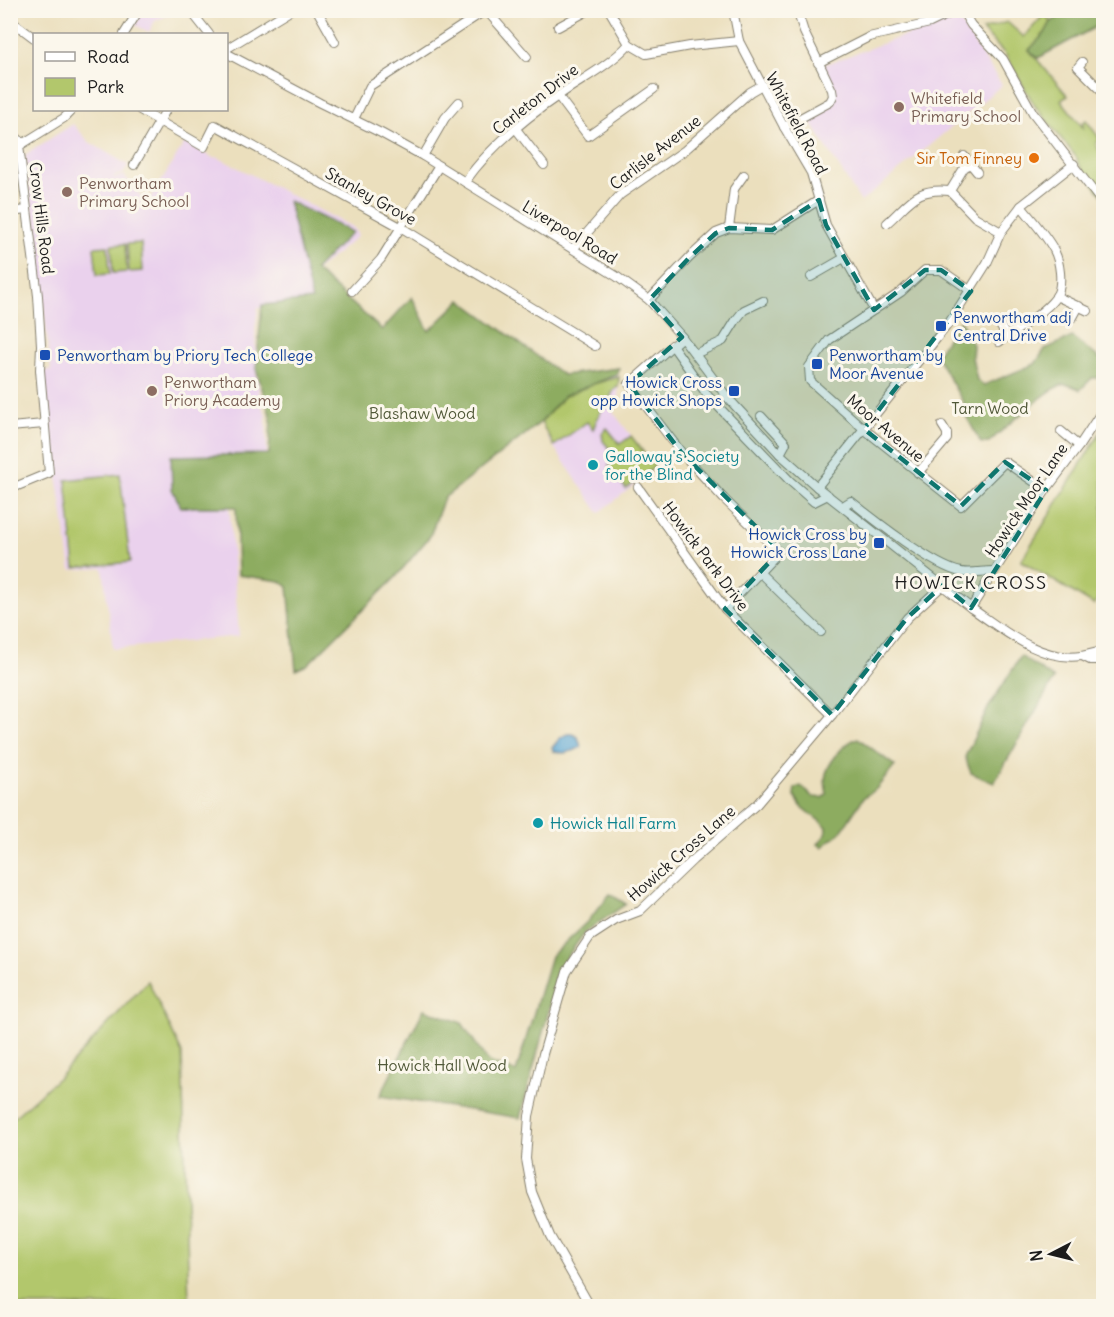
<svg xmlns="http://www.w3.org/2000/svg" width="1114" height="1317" font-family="Delius,sans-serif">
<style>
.built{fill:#ead1ed}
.green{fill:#b2c76c;stroke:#677244;stroke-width:1.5}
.forest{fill:#8dac60;stroke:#54643e;stroke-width:1.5}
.water{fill:#5aa5d2;stroke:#3b6077;stroke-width:1.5}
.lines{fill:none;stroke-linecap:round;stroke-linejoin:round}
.minor-casing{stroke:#847e6c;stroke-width:10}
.minor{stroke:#fff;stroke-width:8}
.marked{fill:#0f766e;fill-opacity:0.2;stroke:#0f766e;stroke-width:4.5;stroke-dasharray:12 8;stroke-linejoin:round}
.education-dot{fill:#8d6e63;stroke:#fbf7ec;stroke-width:2}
.food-dot{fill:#e8710a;stroke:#fbf7ec;stroke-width:2}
.transit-dot{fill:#1a4fb4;stroke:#fbf7ec;stroke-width:2}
.culture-dot{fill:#0f9aa8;stroke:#fbf7ec;stroke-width:2}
.labels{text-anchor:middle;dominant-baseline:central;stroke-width:6;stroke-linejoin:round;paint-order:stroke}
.education-label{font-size:16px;fill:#785e54;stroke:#fbf7ec;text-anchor:start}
.street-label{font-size:16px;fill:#1c1c1c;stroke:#fbf7ec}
.food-label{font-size:16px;fill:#c56008;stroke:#fbf7ec;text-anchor:end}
.transit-label{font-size:16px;fill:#164399;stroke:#fbf7ec;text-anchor:start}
.park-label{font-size:16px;fill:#505838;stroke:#fbf7ec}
.culture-label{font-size:16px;fill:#0d838f;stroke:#fbf7ec;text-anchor:start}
.neighbourhood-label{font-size:18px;letter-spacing:1.5px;fill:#1c1c1c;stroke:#fbf7ec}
</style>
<rect width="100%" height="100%" fill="#fbf7ec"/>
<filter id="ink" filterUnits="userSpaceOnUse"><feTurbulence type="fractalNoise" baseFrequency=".0167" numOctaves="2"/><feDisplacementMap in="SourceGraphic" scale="12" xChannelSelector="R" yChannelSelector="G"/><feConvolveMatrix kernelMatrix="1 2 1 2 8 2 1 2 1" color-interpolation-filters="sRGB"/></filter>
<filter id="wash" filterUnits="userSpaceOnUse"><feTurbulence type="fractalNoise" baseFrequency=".008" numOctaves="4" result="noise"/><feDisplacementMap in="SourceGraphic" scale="24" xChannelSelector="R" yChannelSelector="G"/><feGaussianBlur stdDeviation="1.35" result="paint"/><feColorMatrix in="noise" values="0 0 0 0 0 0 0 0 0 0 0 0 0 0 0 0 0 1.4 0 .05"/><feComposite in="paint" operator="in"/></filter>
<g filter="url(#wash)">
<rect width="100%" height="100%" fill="#ebdfbd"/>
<g class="built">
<path d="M143,11H178L155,21L149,32L135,25Z"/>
<path d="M957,17L1002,85L861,202L810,121L835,93L823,65Z"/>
<path d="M73,124L89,142L128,165L123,174L114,176V178L124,175L147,204L185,142L215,159L217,157L354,228L358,236L316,271L325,306L258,308L255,329L256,375L262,406L266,414L267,460L226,461L239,636L113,649L103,568L71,570L42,372L51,370L25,155Z"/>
<path d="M618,372V397L613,412L656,468L599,513L547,437L581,376Z"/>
</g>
<g class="green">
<path d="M1039,11H1043L1051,22L1045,33L1029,50L1068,96L1061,100L1084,129L1082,123L1086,120L1100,139L1096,144L1103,158V197L1078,163L1077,158L1035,106L1005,54L982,30L1007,22L1024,37L1041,18Z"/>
<path d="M141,243L143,271L129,272L127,244Z"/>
<path d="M125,244L127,272L113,273L111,245Z"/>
<path d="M108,246L110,274L97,275L94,247Z"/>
<path d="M619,377L618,387L614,389L606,407L603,406L593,429L587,422L554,446L541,422L565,396L586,386Z"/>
<path d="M607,428L620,444L631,436L655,467L626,489L609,466L618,459L603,441L602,433Z"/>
<path d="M1103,428V592L1094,605L1021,561Z"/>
<path d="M120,474L130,562L75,568L66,480Z"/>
<path d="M148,981L182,1053L189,1306H11V1120L59,1077Z"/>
</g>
<g class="forest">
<path d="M1068,10L1103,11V23L1038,58L1029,50L1045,33L1051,22Z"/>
<path d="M288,201L352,232L315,270L382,330L412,297L429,331L461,300L563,375L619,368L616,375L564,396L541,422L444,498L430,536L395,578L307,665L296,670L288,587L280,581L238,575L236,507H181L172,489L171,456L269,454L271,418L256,369L262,305L312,300Z"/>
<path d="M960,320L973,345L972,357L977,380L984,385L1035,364L1045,349L1072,337L1103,361V383L1099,378H1092L1080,390C1075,387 1068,384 1062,385C1048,388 1002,431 989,442L981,443L965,414L964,404L936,355Z"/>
<path d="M1021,656L1054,679L994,783L971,773L965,757L988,708Z"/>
<path d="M858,738L895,766L876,789L864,797L841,832L822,847L818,844L826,834L827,827L801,806L794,795L795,788L801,786L813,797L823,798L827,794C826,789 825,784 825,779C826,765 844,742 858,738Z"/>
<path d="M610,894L626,904L585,932L561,965L520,1118L380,1096L424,1009L462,1023L488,1062L516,1072L551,956L588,921Z"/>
</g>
<path class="water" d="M567,734H573L578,737L581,747C573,752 562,755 553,751L552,748L560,738Z"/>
</g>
<g filter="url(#ink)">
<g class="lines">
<defs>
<g id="minor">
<path d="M190,10L209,34"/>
<path d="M317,10L335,42"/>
<path d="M486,10L527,57"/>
<path d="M609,10L629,44L646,54L690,46L739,41"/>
<path d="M733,10L739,41L784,127L811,173L826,225L874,310"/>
<path d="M962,10L971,25L1003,59L1033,113L1104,205"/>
<path d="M10,20L34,38"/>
<path d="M558,27L589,10"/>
<path d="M124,34L139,10"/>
<path d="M226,49L290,10"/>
<path d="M226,53L320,103L381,133L423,156L616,276L649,300L682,337L727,397L780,454L817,487L971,608C1002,629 1040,662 1081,656C1088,655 1095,652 1104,651"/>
<path d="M1082,62L1078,67L1104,93"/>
<path d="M818,63L869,37L930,23L957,10"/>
<path d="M558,96L588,136L654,89"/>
<path d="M140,110L204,147L215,125L402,228L595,346"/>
<path d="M354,119L370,86L486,10"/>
<path d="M784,127L830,102L833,96L832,90L804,32L797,10"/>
<path d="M516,129L544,165"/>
<path d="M10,132L23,143"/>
<path d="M10,148L19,146L64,118L72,110"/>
<path d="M423,156L445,118L459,102"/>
<path d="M964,156L977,172"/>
<path d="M134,165L166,110"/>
<path d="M465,182C490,146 528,116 565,91C586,77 611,64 629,44"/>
<path d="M950,191L964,168L970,164"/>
<path d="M10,212L27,210"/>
<path d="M887,223C910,203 915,187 950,191L975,217L1001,232"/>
<path d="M729,228L734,189L744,175"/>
<path d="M573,249L620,195L685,150L750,92L762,85"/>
<path d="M811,277L844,258"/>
<path d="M352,291L381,259L439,166"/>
<path d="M971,291L941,270H925L901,292L829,340L809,367L810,381L864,429L961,506L1005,462L1046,490"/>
<path d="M1056,296L1088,311"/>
<path d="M649,300L689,258L716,233L729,228L772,230L819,200"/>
<path d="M1073,317L1079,306"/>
<path d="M1001,327L1007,337"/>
<path d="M682,337L629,384L681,452L724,499L778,551L777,554L725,609"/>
<path d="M999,342C1013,333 1050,309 1057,295C1063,283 1060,262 1054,250C1046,235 1032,220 1021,206"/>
<path d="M672,345L708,396L790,481L814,502L828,495"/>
<path d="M695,354L723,341L736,320L744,310L763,301"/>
<path d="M761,416L786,443L780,454"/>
<path d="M10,427L44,424"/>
<path d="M1061,431L1079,446"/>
<path d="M918,473L947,439V433L942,425"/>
<path d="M638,487L725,609L832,715"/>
<path d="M817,487L949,323L987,263L1001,232L1021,206L1074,164"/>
<path d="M10,489L49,473L40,370L41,345L38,296L19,146"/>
<path d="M843,506L851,501C873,519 934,567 961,572C970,574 983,571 993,571"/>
<path d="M760,573L821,632"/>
<path d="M971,608L1046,490L1079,446L1104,408"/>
<path d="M1082,656L1090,660H1104"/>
<path d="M590,1306L550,1236L532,1192L526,1159L529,1116L543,1054L567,971L590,937L616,920L640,911L693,860L757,804L832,715L907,618L943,585"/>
</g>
</defs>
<use href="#minor" class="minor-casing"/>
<use href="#minor" class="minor"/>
</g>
</g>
<path class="marked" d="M819,200L826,225L874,310L925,270H941L971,291L864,429L961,506L1005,462L1046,490L971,608L943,585L907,618L832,715L725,609L780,551L681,452L629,384L682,337L649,300L689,258L716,233L729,228L772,230Z"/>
<g class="education-dot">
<circle cx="899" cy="107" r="6"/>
<circle cx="67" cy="192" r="6"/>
<circle cx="152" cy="391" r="6"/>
</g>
<circle class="food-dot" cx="1034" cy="158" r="6"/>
<g class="transit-dot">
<rect x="935" y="320" width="12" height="12" rx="3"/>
<rect x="39" y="349" width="12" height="12" rx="3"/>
<rect x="811" y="358" width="12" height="12" rx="3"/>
<rect x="728" y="385" width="12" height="12" rx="3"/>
<rect x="873" y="537" width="12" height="12" rx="3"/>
</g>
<g class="culture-dot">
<circle cx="593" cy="465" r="6"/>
<circle cx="538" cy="823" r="6"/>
</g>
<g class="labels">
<g class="education-label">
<text x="911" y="98">Whitefield<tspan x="911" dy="18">Primary School</tspan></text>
<text x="79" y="183">Penwortham<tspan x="79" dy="18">Primary School</tspan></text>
<text x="164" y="382">Penwortham<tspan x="164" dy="18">Priory Academy</tspan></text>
</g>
<g class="street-label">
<text transform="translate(535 99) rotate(-38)">Carleton Drive</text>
<text transform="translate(797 123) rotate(62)">Whitefield Road</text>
<text transform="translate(655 152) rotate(-38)">Carlisle Avenue</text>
<text transform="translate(371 196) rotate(29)">Stanley Grove</text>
<text transform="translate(42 218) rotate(83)">Crow Hills Road</text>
<text transform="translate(570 232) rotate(31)">Liverpool Road</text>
<text transform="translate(886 428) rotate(40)">Moor Avenue</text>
<text transform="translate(1026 500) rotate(-56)">Howick Moor Lane</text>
<text transform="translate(706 556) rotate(53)">Howick Park Drive</text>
<text transform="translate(681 853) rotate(-41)">Howick Cross Lane</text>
</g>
<g class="food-label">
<text x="1022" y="158">Sir Tom Finney</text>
</g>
<g class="transit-label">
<text x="953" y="317">Penwortham adj<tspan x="953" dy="18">Central Drive</tspan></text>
<text x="57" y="355">Penwortham by Priory Tech College</text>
<text x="829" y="355">Penwortham by<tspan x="829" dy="18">Moor Avenue</tspan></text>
<text x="722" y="382" text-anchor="end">Howick Cross<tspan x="722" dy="18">opp Howick Shops</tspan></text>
<text x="867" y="534" text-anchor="end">Howick Cross by<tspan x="867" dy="18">Howick Cross Lane</tspan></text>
</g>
<g class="park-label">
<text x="990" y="408">Tarn Wood</text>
<text x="422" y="413">Blashaw Wood</text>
<text x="442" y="1065">Howick Hall Wood</text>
</g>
<g class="culture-label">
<text x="605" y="456">Galloway's Society<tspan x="605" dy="18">for the Blind</tspan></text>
<text x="550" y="823">Howick Hall Farm</text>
</g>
<g class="neighbourhood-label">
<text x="971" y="582">HOWICK CROSS</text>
</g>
</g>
<rect width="1114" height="1317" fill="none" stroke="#fbf7ec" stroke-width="36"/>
<rect x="33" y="33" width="195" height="78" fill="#fbf7ec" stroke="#a29f99" stroke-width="1.5"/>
<rect x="45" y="52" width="30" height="9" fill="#ffffff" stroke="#a29f99" stroke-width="1.5"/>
<text x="87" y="63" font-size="18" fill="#1c1c1c">Road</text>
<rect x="45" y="78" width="30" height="18" fill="#b2c76c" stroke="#a29f99" stroke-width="1.5"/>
<text x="87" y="93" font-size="18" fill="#1c1c1c">Park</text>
<g transform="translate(1051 1254) rotate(263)" stroke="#fbf7ec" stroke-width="4.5" paint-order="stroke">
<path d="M0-4.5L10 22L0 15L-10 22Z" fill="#1c1c1c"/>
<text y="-9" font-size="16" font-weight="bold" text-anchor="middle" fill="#1c1c1c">N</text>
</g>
</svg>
